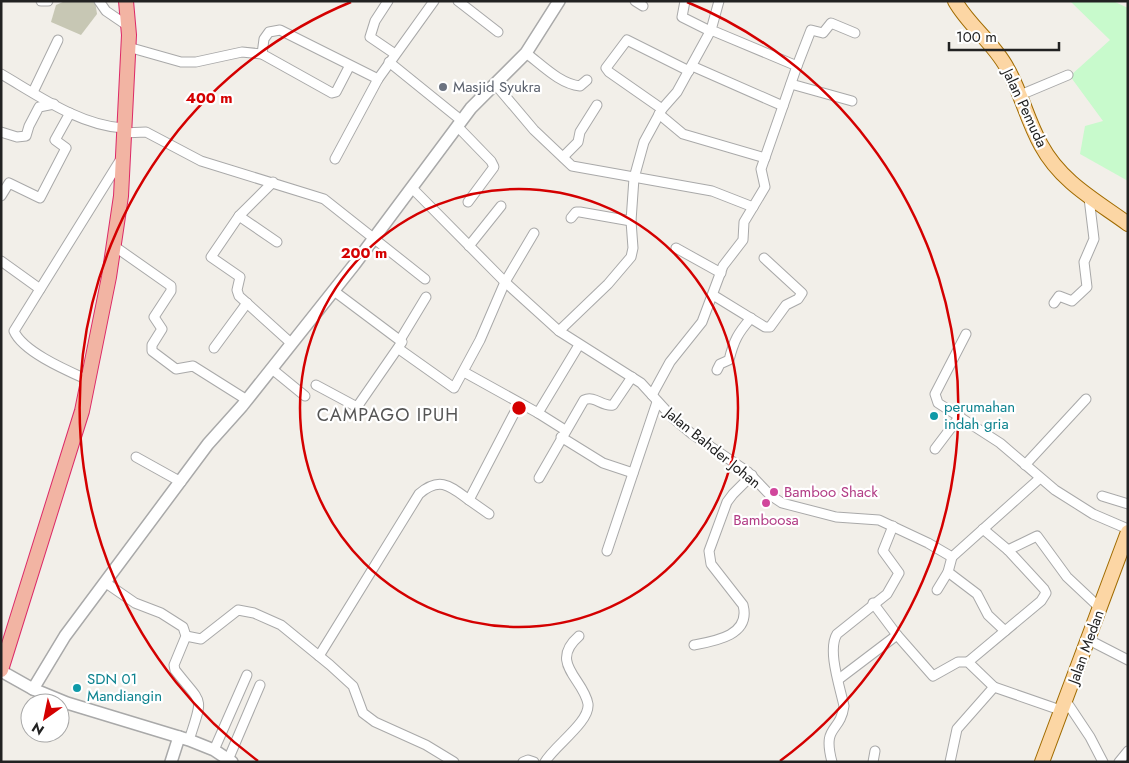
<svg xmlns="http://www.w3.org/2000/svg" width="1129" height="763" font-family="Jost,sans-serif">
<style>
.construction{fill:#c7c7b4}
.park{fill:#c8facc}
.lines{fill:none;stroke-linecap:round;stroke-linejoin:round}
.minor-casing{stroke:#a9a9a9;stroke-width:11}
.tertiary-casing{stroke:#a9a9a9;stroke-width:14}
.primary-casing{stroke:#a06b00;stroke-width:16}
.trunk-casing{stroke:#dc2a67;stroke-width:16}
.minor{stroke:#fff;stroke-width:9}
.tertiary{stroke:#fff;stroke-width:11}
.primary{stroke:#fcd6a4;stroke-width:14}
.trunk{stroke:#f2b4a3;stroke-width:14}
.ring{fill:none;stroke:#d40000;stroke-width:2.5}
.worship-dot{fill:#6b7280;stroke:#fff;stroke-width:2}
.culture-dot{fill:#0f9aa8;stroke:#fff;stroke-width:2}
.hotel-dot{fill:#d1479c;stroke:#fff;stroke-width:2}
.labels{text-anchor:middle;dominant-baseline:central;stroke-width:4.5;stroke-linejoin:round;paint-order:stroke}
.worship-label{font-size:15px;fill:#5b616d;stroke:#fff;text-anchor:start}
.street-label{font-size:15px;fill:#222;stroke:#fff}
.culture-label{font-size:15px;fill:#0d838f;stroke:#fff;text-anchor:start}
.hotel-label{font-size:15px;fill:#b23c85;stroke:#fff;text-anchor:start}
.quarter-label{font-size:18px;letter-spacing:1px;fill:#555;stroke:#fff}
.centre{fill:#d40000;stroke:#fff;stroke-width:2.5}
.ring-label{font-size:15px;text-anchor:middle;font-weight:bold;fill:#d40000;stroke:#fff;stroke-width:4.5;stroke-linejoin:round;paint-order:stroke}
</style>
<rect width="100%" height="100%" fill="#f2efe9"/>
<path class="construction" d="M65,1H95L97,14L81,35L51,22L56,5Z"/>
<path class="park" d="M1070,1H1113L1128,8V181L1080,154L1085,126L1103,121L1070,76L1110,40Z"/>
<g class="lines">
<defs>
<g id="minor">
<path d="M41,1H48"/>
<path d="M99,1L106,11L128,26"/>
<path d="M388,1L375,21L370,37L395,54"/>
<path d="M458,1L498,32"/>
<path d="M635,1L643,6"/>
<path d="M685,1L682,17L710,31"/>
<path d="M128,47L181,62H196L242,52L262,54L332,93L336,92L349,67"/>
<path d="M526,53C542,65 560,84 580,86L587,80"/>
<path d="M262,54L264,39L269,32L280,30L378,79"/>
<path d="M389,62L462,121"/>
<path d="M692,66L783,106"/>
<path d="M797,66L811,30L823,33L831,23L855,33"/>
<path d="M1,74C39,96 79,125 123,128"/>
<path d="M495,84L534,130L572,166L712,191L753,207"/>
<path d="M791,84L852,101"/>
<path d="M33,92L58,40"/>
<path d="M1018,96L1068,75"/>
<path d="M662,109L609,72L606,68L627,40L689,71"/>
<path d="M659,114L683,134L765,158"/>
<path d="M457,126L491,161L494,167L468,202"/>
<path d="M1,132L17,137L26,136L29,126L39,107L54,104"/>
<path d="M123,133L146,132L201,161L324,199L425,279"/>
<path d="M563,157L578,142L580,132L597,105"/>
<path d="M335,159L378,79L434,1"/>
<path d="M273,182L239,216L211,257L240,277L237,290L239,296L292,344"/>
<path d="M412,188L505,282L559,331L641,383L673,418L692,434L748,472L770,495L782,503L836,517L879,520L928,543L952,557L1039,479"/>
<path d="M1,196L9,183L40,198L66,148L55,140L70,113"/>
<path d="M239,216L277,242"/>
<path d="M571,218L576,212H580L631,221"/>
<path d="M114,246L171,286V291L154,317L162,329L152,345V351L176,369L193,366L247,400"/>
<path d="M469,246L501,206"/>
<path d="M676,248L721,273"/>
<path d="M1,261L40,289"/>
<path d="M713,295L765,327H770L786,305L798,299L802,293L764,258"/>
<path d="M1054,303L1059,296L1072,301L1087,287L1084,262L1094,239L1089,198"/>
<path d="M559,331L608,284L631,257L633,248L631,221L634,178L644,142L662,109L677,92L711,30"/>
<path d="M966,334L935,394L938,403L1000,443L1055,490L1093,514L1128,529"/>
<path d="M400,340L426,297"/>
<path d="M214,348L247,303"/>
<path d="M399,349L454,388L480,340L505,282L534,233"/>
<path d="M272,369L305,396"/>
<path d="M717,370L720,364L729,360C734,340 738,333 751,318"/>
<path d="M464,372L538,413L579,345"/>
<path d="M88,380C68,371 23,352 14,331L121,159"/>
<path d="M316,385L357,407L402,342L334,291"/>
<path d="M652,395L670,362L702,322L723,266L743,240L744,222L765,187L761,169L797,66L711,30L719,1"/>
<path d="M538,413L565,430"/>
<path d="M561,437L603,463L633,473"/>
<path d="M935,449L960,416"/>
<path d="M136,457L181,482"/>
<path d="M1025,465L1086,399"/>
<path d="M539,478L584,400C595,395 602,407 613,405L632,377"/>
<path d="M1102,496L1128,504"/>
<path d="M469,500L489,514"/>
<path d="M1008,550L1037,536L1067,577L1100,608"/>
<path d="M607,551L657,402"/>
<path d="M948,572L977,594L988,615L1005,631"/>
<path d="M106,583L135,603L161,613L183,627L186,636L174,665L175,670C203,706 204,694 189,740"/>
<path d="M937,590L948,572L952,557"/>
<path d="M873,603L897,635L933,676L958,662H968L994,687L1063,711"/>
<path d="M186,636L201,639L238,610L254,613L281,625L330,665L353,686L363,713L375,722L426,745L454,762"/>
<path d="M1089,640L1128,660"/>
<path d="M694,645C716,641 751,635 743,605L711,564L709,551L727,502L733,494L752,475"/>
<path d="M319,656L419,494C440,476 450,486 469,500L519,404"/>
<path d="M968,662L1041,601L1046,593L1044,589L1008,550L983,529"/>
<path d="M839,679L897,635"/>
<path d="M1066,701L1090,737L1103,762"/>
<path d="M214,750L247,675"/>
<path d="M228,760L260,685"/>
<path d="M523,762L528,760L534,762"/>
<path d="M545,762C554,746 590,722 588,704C584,679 548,663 579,636"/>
<path d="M832,762C822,724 840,734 844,706C840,687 827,650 837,634L887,594L899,573L883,551L893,526"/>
<path d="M873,762L875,751"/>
<path d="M950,762L957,729L994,687"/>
<path d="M1119,762L1128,751"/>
</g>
<g id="tertiary">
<path d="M1,671L33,689L67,703L189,740L214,750L232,762"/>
<path d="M33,689L65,636L208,444L242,406L354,265L471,108L526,53L559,1"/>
<path d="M171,762L179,737"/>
</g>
<g id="primary">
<path d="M955,1C969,26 994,43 1007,68C1021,92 1027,120 1041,145C1061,182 1095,200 1128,224"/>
<path d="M1042,762L1128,532"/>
</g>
<path id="trunk" d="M1,670L82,411L109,277L121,196L129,35L126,1"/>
</defs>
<use href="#minor" class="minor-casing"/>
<use href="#tertiary" class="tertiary-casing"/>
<use href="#primary" class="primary-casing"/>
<use href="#trunk" class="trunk-casing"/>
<use href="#minor" class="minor"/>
<use href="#tertiary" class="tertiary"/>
<use href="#primary" class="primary"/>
<use href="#trunk" class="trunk"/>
</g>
<g class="ring">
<circle cx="519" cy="408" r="219"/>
<path d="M258 761A439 439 0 0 1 351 2M687 2A439 439 0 0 1 780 761"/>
</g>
<circle class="worship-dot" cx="443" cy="87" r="5"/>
<g class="culture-dot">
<circle cx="934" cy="416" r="5"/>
<circle cx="77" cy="688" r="5"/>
</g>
<g class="hotel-dot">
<circle cx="774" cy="492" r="5"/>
<circle cx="766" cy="503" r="5"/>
</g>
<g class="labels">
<g class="worship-label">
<text x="453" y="87">Masjid Syukra</text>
</g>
<g class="street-label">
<text transform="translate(1025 108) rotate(65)">Jalan Pemuda</text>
<text transform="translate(713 448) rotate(39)">Jalan Bahder Johan</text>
<text transform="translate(1086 647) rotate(-70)">Jalan Medan</text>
</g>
<g class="culture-label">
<text x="944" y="407">perumahan<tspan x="944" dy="17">indah gria</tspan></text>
<text x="87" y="679">SDN 01<tspan x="87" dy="17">Mandiangin</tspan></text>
</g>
<g class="hotel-label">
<text x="784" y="492">Bamboo Shack</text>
<text x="766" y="520" text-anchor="middle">Bamboosa</text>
</g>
<g class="quarter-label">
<text x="388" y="415">CAMPAGO IPUH</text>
</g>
</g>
<circle cx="519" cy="408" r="8" class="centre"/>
<g class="ring-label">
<text x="209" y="103">400 m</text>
<text x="364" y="258">200 m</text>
</g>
<rect width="1129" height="763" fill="none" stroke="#222222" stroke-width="5"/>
<g transform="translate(45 718) rotate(213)"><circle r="24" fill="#ffffff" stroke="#a7a7a7"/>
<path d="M0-4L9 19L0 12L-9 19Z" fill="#d40000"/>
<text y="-8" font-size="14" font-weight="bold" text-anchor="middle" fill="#222222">N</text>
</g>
<path d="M949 42v8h110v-8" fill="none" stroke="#222222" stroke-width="2.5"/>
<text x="956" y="42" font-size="15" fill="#222222" stroke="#ffffff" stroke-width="4" paint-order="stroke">100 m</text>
</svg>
